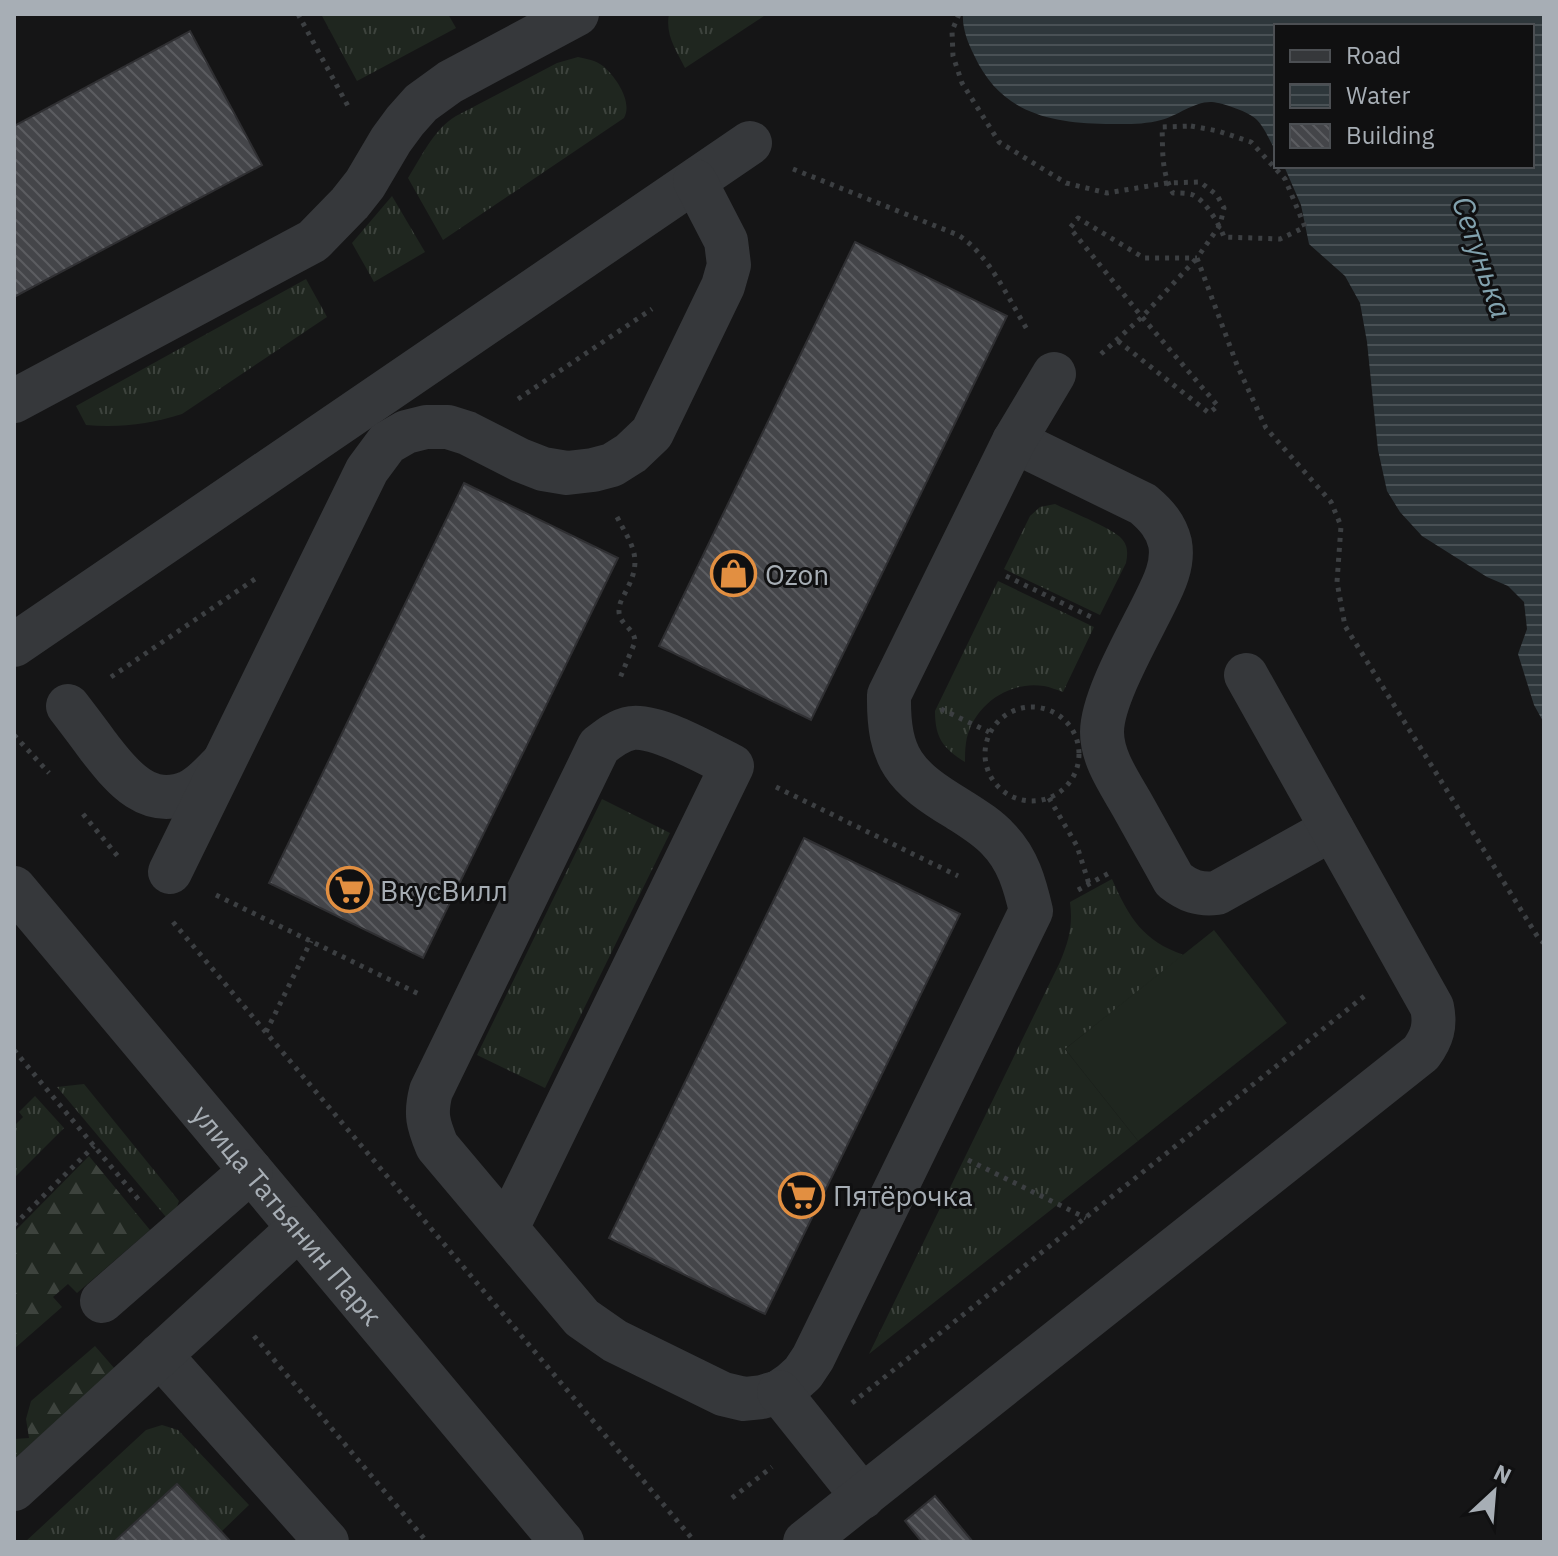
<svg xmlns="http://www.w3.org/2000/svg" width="1558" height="1556" font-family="'IBM Plex Sans',sans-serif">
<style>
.grass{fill:url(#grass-tufts)}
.forest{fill:url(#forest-firs)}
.pitch{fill:#1f261f}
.water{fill:url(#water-rules)}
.building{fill:url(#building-back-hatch);stroke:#2f2f32;stroke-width:2}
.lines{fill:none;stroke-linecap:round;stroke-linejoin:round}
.path{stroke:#3c3f42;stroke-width:5;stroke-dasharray:4 6;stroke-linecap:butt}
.minor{stroke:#36383b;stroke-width:44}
.path-bridge{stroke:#3c3f42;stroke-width:5;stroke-dasharray:4 6;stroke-linecap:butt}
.labels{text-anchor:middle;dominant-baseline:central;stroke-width:6;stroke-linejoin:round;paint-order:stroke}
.poi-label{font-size:28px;fill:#a7aeb5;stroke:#101011;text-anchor:start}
.street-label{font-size:28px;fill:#a7aeb5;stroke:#101011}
.water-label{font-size:30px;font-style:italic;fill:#81a1ad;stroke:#101011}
</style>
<defs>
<pattern id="grass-tufts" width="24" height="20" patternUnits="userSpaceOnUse" patternTransform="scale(2)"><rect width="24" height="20" fill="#1f261f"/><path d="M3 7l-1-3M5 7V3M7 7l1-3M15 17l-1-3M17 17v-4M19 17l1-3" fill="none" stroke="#3d433d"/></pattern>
<pattern id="forest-firs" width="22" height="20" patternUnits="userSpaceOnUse" patternTransform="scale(2)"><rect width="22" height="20" fill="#1f261f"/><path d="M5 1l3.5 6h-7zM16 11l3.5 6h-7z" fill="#3d433d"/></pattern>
<pattern id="water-rules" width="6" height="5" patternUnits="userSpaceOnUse" patternTransform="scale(2)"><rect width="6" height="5" fill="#2e373b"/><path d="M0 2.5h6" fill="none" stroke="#495155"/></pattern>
<pattern id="building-back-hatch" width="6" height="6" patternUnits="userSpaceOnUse" patternTransform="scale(2)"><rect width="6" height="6" fill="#444549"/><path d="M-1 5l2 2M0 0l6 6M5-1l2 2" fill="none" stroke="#5c5d61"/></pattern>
</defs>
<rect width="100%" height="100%" fill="#151516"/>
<g class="grass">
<path d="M321,14H448L456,28L357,81Z"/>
<path d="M669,14H767L685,68C676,50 665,35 669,14Z"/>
<path d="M578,57C587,59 595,60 603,66C616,77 633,102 624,118L443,240L408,178C422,156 433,130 456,116L557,63Z"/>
<path d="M392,196L425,252L374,282L352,243Z"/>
<path d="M306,279L327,317L182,414C150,424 120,428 86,425L76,406Z"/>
<path d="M1055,504C1069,511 1112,528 1121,538C1128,545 1128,553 1126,563L1100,615L1004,569L1030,516L1040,507Z"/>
<path d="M998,581L1094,627L1063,692C1057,690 1050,687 1044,686C1008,680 971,707 966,743C965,749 965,756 965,762C943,748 935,738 935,711Z"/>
<path d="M602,799L670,833L545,1088L477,1055Z"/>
<path d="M1112,879C1129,918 1143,941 1184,955L1065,1049L1138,1141L869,1354L1060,962C1069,941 1073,925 1070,902Z"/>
<path d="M84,1084L179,1201L171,1223L57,1087Z"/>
<path d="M35,1096L64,1128L14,1178V1126L23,1117L19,1112Z"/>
<path d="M162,1425L178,1430L249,1505L221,1532L177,1484L114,1542H25L146,1430Z"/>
</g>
<g class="forest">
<path d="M89,1156L150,1230L77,1293L68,1284L53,1297L62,1307L14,1349V1232Z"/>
<path d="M95,1346L115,1369L14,1459V1439L29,1438L26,1419L31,1401Z"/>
</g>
<path class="pitch" d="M1214,930L1287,1023L1138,1141L1065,1049Z"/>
<path class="water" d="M963,14H1544V723L1534,705L1518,654L1527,629L1524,602L1508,586L1487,577L1422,536L1400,512L1387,491L1378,450L1367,342L1360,303L1345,276L1309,244L1301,205L1284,166H1532V26H1276V151C1270,142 1265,128 1257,120C1250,112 1223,103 1212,102C1195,101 1177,116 1161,120C1143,125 1123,124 1106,124C1048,123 1000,112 974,55C968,43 962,28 963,14Z"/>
<g class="building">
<path d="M190,31L262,165L14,297V126Z"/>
<path d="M855,242L1007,316L811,720L659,646Z"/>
<path d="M464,483L618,558L423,958L269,883Z"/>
<path d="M804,838L960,914L765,1314L609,1238Z"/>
<path d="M177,1484L231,1542H114Z"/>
<path d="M935,1496L973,1542H922L905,1521Z"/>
</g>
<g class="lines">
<g class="path">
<path d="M298,14L349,108"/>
<path d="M959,14L952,31L953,56L962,83L999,142L1066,183L1107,193L1167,183L1200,182L1217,195L1224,208L1220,225L1197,258L1237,365L1266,428L1331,502L1341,526L1337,582L1345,626L1539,939L1544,943"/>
<path d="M1191,126L1218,131L1251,142L1285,179L1305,227L1280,239L1224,237C1219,224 1206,201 1193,195C1188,193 1179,193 1173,193C1161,172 1163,151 1162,127Z"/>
<path d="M793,169L958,235C989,254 1009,300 1028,331"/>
<path d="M1101,354L1142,317L1197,258"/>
<path d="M518,399L652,309"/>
<path d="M617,517C631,544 643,557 628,587C625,594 619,602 619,610C618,624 635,628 635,642L620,678"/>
<path d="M1006,576L1091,617"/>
<path d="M111,677L255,579"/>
<circle cx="1032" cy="754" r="47"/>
<path d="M941,709L989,732"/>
<path d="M14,735L49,773"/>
<path d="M776,787L958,876"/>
<path d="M1049,798L1077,846L1089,884"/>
<path d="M83,814L120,859"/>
<path d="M1078,890L1111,872"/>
<path d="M216,895L419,994"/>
<path d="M173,922L695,1542"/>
<path d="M266,1032L311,941"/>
<path d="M14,1050L139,1200"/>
<path d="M968,1160L1086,1218"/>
<path d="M14,1225L94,1146"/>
<path d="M254,1336L427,1542"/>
<path d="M852,1403L1367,994"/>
<path d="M732,1498L772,1467"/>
</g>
<g class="minor">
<path d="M14,401L313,241L350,203L365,184L391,140L405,121L421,103L450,82L577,14"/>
<path d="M1014,441L1143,504C1156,515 1166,526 1170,543C1174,564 1164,584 1155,602C1139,635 1102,698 1102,732C1102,760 1122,786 1135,810C1148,833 1161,857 1174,880C1188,891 1199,895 1217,893L1332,829"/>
<path d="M14,645L750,143"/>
<path d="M68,706C78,719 88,732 98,746C121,775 146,810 189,792C202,786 212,774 222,764"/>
<path d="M170,872L367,470L387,443L406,432L426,427H448L467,433L520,460L543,469L567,473L593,470L612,465L631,453L652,433L723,286L729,265L726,241L695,181"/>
<path id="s1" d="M14,888L562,1542"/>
<path d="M507,1228L732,766C708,754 658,725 632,728C619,730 609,738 599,746L431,1091C425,1114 428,1124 437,1146L582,1318L615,1341L723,1394L744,1399L762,1397L779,1392L792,1383L803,1373L813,1358L1031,911C1025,885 1018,859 998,839C987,827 972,818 958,809C905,777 888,759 889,695L1014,441L1054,374"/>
<path d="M102,1301L251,1171"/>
<path d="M160,1355L327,1542"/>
<path d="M779,1392L863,1497"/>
<path d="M14,1489L299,1228"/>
<path d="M805,1542L1421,1053C1432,1038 1436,1026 1432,1007L1246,675"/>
</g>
<path class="path-bridge" d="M1118,341L1209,413L1218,406L1142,317L1070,228L1078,218L1144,258H1197"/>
</g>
<defs>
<symbol id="shop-ring" viewBox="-11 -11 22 22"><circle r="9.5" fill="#101011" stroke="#e28f41" stroke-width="1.5"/><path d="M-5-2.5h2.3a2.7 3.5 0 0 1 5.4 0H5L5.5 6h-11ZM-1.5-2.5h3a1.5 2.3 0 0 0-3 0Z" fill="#e28f41"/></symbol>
<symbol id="supermarket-ring" viewBox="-11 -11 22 22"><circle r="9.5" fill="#101011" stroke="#e28f41" stroke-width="1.5"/><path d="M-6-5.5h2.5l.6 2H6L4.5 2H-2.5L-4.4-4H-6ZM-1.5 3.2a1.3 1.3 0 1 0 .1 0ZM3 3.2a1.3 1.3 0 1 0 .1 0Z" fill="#e28f41"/></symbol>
</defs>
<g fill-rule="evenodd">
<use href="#shop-ring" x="708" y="548" width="51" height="51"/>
<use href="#supermarket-ring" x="324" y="864" width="51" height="51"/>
<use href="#supermarket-ring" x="776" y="1170" width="51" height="51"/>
</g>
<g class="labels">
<g class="poi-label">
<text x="765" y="574">Ozon</text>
<text x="380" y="890">ВкусВилл</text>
<text x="833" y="1195">Пятёрочка</text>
</g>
<g class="street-label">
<text stroke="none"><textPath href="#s1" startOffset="426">улица Татьянин Парк</textPath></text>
</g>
<g class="water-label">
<text transform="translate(1483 257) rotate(71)">Сетунька</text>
</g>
</g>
<rect width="1558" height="1556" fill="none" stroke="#a7aeb5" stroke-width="32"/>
<rect x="1274" y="24" width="260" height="144" fill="#101011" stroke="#4c4f53" stroke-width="2"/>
<rect x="1290" y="50" width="40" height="12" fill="#36383b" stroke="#4c4f53" stroke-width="2"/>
<text x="1346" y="64" font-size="24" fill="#a7aeb5">Road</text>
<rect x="1290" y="84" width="40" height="24" fill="url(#water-rules)" stroke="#4c4f53" stroke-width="2"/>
<text x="1346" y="104" font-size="24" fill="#a7aeb5">Water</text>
<rect x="1290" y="124" width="40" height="24" fill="url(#building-back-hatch)" stroke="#4c4f53" stroke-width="2"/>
<text x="1346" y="144" font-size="24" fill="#a7aeb5">Building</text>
<g transform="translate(1494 1492) rotate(26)" stroke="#101011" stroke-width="6" paint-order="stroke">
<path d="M0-6L14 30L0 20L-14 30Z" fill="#a7aeb5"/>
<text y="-12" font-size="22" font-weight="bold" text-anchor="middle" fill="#a7aeb5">N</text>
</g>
</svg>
